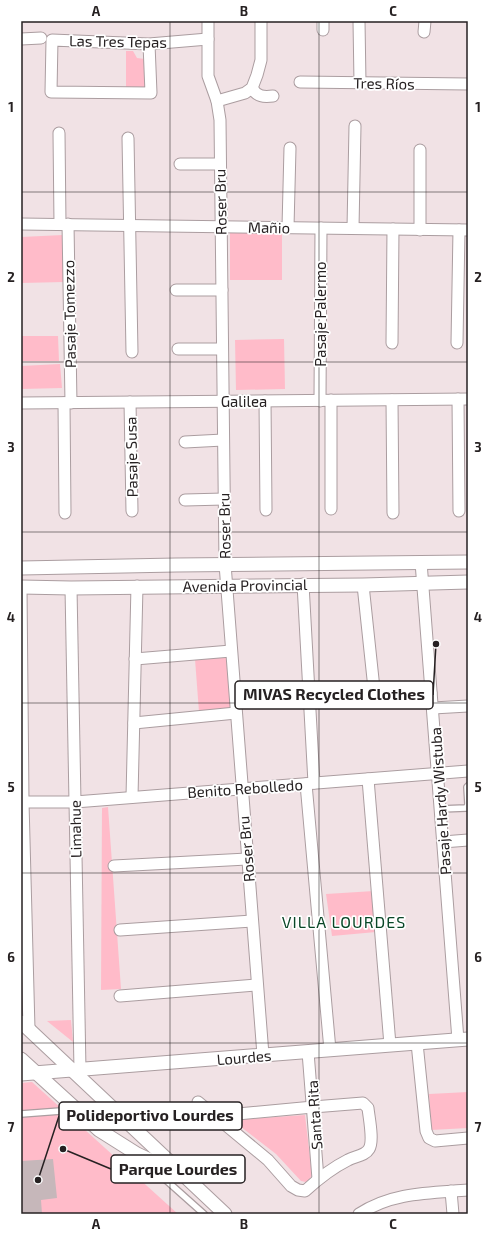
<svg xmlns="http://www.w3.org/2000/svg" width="489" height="1235" font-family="'Exo 2',sans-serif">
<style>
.green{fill:#ffbbc9}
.building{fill:#c6b7ba}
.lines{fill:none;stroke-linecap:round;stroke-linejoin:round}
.service-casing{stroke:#ab9da0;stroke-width:8}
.minor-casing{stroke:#ab9da0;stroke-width:13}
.tertiary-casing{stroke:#ab9da0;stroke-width:15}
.service{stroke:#fff;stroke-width:5.5}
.minor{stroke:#fff;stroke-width:11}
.tertiary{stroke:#fff;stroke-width:13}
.grid{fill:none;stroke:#262122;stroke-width:1;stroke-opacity:0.55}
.labels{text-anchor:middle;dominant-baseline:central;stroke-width:3.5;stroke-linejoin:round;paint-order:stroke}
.street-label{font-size:15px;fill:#262122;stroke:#fff}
.neighbourhood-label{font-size:16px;letter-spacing:1px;fill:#094627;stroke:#fff}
.leader{fill:none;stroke:#262122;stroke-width:1.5}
.callout-dot{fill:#262122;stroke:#fff;stroke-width:1.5}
.callout{fill:#fff;stroke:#262122;stroke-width:1.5}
.callout-label{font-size:16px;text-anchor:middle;font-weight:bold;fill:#262122}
.neatline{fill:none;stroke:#262122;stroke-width:1.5}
.grid-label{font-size:13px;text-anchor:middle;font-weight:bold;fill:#262122}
</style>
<rect width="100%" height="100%" fill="#f1e2e5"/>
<g class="green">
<path d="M126,51H133L137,58L145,59L147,90L126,89Z"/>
<rect x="230" y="233" width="52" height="47"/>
<path d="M63,235L64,282L21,283V237Z"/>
<path d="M21,336H58L59,361H21Z"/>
<path d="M284,339L285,389L236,390L235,340Z"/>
<path d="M60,364L62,388L21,389V366Z"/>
<path d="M226,655L232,710L199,712L195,659Z"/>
<path d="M108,807L121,989L101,990L102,808Z"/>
<path d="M374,891L376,932L332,936L326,894Z"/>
<path d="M71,1020L73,1042L47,1021Z"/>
<path d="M32,1082L178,1214H21V1083Z"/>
<path d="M468,1092V1128L431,1130L429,1094Z"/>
<path d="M305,1115L312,1175L309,1180L306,1182L301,1181L276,1154L232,1120Z"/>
</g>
<path class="building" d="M53,1159L57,1198L41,1200L42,1214H21V1161Z"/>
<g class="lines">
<defs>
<g id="service">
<path d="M468,786L467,787L468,804"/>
<path d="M440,809L466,808L468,805"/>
<path d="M21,1114L74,1110"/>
<path d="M149,1165L204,1214"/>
</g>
<g id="minor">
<path d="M208,21V76L217,101L220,120L225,564L263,1055"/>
<path d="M359,21L360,83"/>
<path d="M323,30V21"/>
<path d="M424,32L425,21"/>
<path d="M21,39L41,38"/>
<path d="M149,44L151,93L51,92L52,40L149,44L208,39"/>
<path d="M300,82L468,84"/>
<path d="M252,88C257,97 264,97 273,96"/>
<path d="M217,101L245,93L252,88L257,75L261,60V21"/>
<path d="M59,133L60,224"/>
<path d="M128,138L132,352"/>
<path d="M180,164H220"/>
<path d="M21,224L468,230"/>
<path d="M68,224L71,403"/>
<path d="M288,227L290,148"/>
<path d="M353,228L355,126"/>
<path d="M420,230V150"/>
<path d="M176,290H222"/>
<path d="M392,343L393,229"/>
<path d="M457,343L459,230"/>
<path d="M178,349H222"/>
<path d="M458,399L459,511"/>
<path d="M331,400V509"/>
<path d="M392,400L393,513"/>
<path d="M265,401L266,510"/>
<path d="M320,401L321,228"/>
<path d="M130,402L132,511"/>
<path d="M21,403L468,399"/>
<path d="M64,403L65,513"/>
<path d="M185,442L223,440"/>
<path d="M185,500L224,499"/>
<path d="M421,562L458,1040"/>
<path d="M303,584L314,783"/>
<path d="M363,585L375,698"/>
<path d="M21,587L23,802L29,1029"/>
<path d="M71,588L80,1070"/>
<path d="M135,659L231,651"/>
<path d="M310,702L431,693"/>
<path d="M433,708L468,706"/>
<path d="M134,723L236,713"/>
<path d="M368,779L390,1045"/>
<path d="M306,784L330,1050"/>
<path d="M132,797L137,586"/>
<path d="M21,802H75L468,771"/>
<path d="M443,842L468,840"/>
<path d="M114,866L247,859"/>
<path d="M120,930L252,921"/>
<path d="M120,996L257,985"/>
<path d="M417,1043L426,1131L429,1138L435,1141L468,1138"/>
<path d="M308,1052L318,1179"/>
<path d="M198,1102L268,1160L291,1186L298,1190L305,1191C318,1179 332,1168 348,1160C355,1156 365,1156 369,1149C374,1141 369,1118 368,1108L363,1103L313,1107L217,1116"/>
<path d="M451,1191L453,1214"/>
<path d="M359,1214C392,1192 430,1193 468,1190"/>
</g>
<g id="tertiary">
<path d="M21,568L176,565L468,562"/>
<path d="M21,587L71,588L363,585L468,582"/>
<path d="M21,1022L225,1214"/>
<path d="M21,1059L99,1130L137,1154L173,1171"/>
<path d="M21,1074L468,1039"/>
</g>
</defs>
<use href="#service" class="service-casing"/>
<use href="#minor" class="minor-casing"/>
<use href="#tertiary" class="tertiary-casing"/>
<use href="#service" class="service"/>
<use href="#minor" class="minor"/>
<use href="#tertiary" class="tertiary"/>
</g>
<path class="grid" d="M170,21V1214M319,21V1214M21,192H468M21,362H468M21,532H468M21,703H468M21,873H468M21,1043H468"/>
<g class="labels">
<g class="street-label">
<text transform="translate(118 41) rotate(1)">Las Tres Tepas</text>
<text transform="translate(384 83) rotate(1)">Tres Ríos</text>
<text transform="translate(220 202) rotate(-91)">Roser Bru</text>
<text transform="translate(269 227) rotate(1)">Mañio</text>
<text transform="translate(69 314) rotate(-91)">Pasaje Tomezzo</text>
<text transform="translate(320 314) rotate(-90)">Pasaje Palermo</text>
<text x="244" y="401">Galilea</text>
<text transform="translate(131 457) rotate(-91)">Pasaje Susa</text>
<text transform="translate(224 526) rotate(-91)">Roser Bru</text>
<text transform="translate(245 585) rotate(-1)">Avenida Provincial</text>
<text transform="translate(245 788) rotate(-4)">Benito Rebolledo</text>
<text transform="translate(440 801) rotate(-94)">Pasaje Hardy Wistuba</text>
<text transform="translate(75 829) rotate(-91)">Limahue</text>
<text transform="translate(246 849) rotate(-95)">Roser Bru</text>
<text transform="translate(244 1057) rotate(-5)">Lourdes</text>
<text transform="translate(314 1115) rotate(-94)">Santa Rita</text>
</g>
<g class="neighbourhood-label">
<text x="344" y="921">VILLA LOURDES</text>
</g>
</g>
<path class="leader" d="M436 644L433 695M38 1180L59 1116M63 1149L111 1169"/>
<g class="callout-dot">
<circle cx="436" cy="644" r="4"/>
<circle cx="38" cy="1180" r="4"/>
<circle cx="63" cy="1149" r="4"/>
</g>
<g class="callout">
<rect x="235" y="681" width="198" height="28" rx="4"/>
<rect x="59" y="1102" width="183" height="28" rx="4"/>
<rect x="111" y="1155" width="134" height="28" rx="4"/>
</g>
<g class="callout-label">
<text x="334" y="700">MIVAS Recycled Clothes</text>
<text x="150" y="1121">Polideportivo Lourdes</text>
<text x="178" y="1175">Parque Lourdes</text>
</g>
<rect width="489" height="1235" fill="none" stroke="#ffffff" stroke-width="44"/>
<rect x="22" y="22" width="445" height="1191" class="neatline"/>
<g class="grid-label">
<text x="96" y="16">A</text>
<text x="244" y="16">B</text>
<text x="393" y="16">C</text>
<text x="11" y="112">1</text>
<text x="478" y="112">1</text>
<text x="11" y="282">2</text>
<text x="478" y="282">2</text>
<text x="11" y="452">3</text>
<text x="478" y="452">3</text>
<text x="11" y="622">4</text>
<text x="478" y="622">4</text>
<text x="11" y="792">5</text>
<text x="478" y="792">5</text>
<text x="11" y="962">6</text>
<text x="478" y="962">6</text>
<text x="11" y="1132">7</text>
<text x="478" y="1132">7</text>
<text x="96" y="1229">A</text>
<text x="244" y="1229">B</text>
<text x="393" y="1229">C</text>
</g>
</svg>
